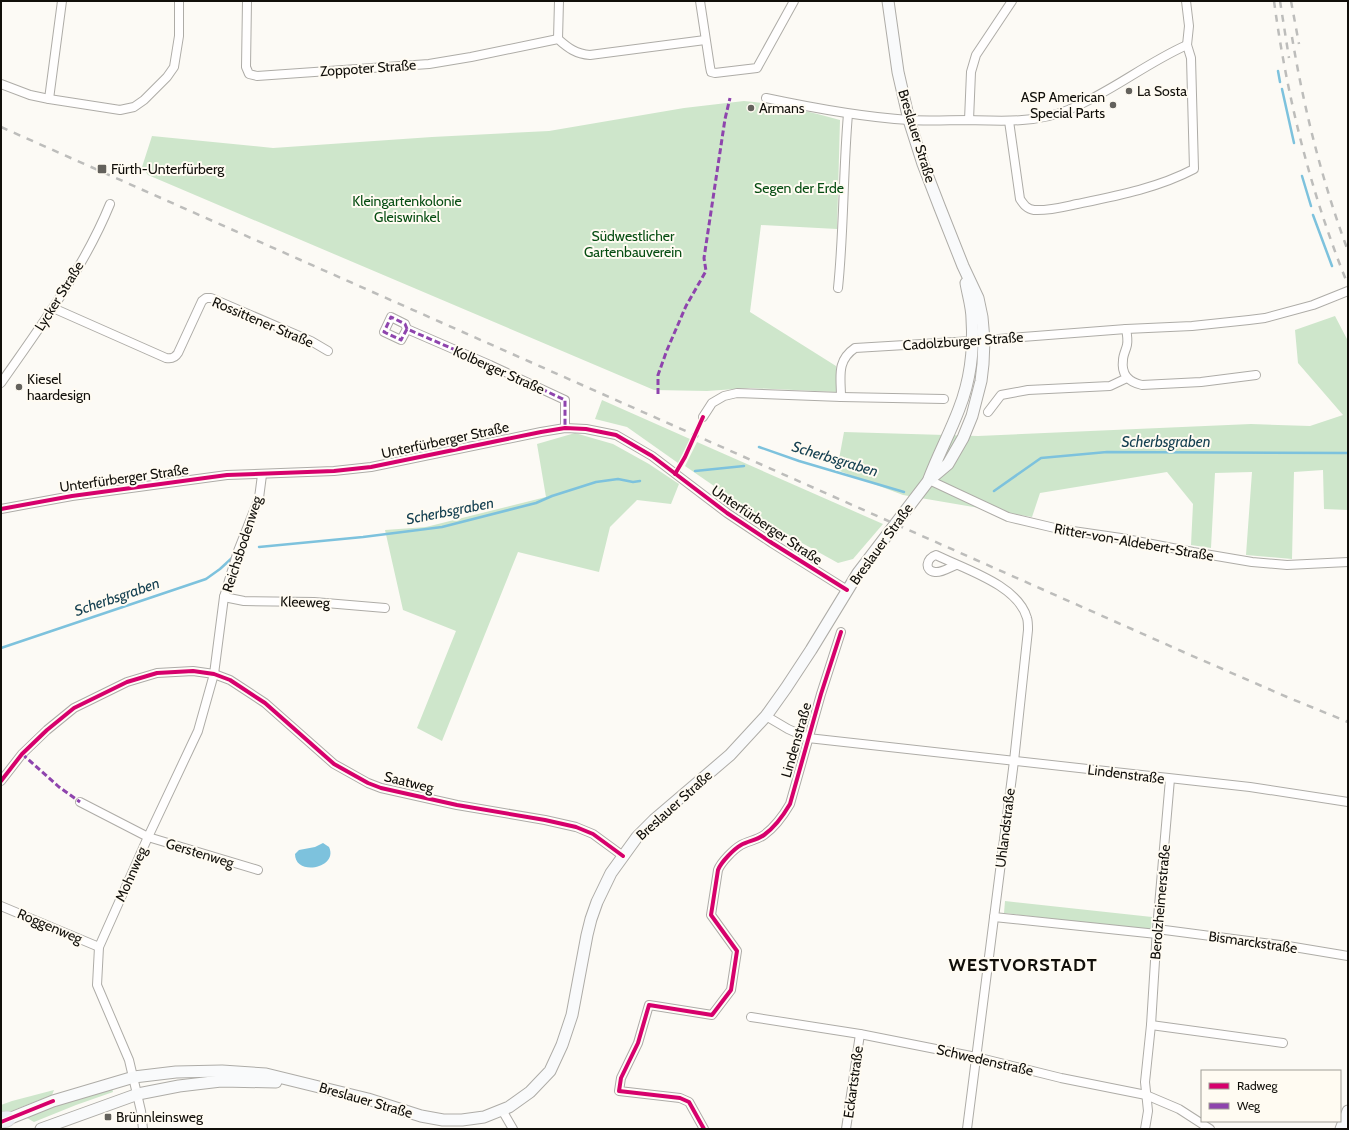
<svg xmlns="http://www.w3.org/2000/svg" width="1349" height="1130" font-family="Cabin,sans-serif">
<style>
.green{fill:#cee6cb}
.water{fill:#7dc2dd}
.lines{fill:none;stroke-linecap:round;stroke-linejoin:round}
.stream{stroke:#7dc2dd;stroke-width:2.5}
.street-casing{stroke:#aeaca7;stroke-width:10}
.secondary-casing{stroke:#aeaca7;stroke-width:13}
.highway-casing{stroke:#d8d7d4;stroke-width:17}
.street{stroke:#fffefe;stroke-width:8}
.secondary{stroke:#f9fafb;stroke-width:11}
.highway{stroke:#edeff5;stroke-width:15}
.rail{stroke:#bdbdbb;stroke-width:2.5;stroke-dasharray:7 7;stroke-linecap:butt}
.quiet{stroke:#8e44ad;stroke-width:3;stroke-dasharray:6 3;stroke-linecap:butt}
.cycleway-casing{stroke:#fffbf2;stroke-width:6}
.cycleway{stroke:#d6006c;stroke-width:4}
.poi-dot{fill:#63615c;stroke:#fffbf2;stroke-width:1.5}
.labels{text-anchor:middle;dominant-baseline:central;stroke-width:4;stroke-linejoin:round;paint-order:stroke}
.street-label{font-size:14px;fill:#110f0a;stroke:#fffbf2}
.poi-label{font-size:14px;fill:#110f0a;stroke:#fffbf2;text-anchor:start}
.park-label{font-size:14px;fill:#064d12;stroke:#fffbf2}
.water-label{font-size:15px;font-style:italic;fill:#164152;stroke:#fffbf2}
.district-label{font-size:18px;font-weight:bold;letter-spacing:1px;fill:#110f0a;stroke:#fffbf2}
</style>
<rect width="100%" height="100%" fill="#fcfaf5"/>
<g class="green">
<path d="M744,101C777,104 808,111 840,120L837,229L761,225L750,312L836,366L837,392L750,388L707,391L654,390L148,175L142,167L152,136L273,148L432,137L549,131L684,108Z"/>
<path d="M1335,316L1348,341V510L1324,509L1323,470L1294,472L1292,559L1246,555L1252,472L1215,473L1211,548L1191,545L1193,504L1167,472L1040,493L1032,517L903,495L837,470L844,432L978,436L1251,424L1310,426L1343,415L1298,363L1295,330Z"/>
<path d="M602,400L690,439L678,463L627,427L595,419Z"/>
<path d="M575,433L613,444L649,464L679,484L671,504L637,500L610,527L599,572L518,552L442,741L417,728L456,631L403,610L385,530L426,527L546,497L537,444Z"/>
<path d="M697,442L883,524L853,559L838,563L775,528L685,466Z"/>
<path d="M1005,901L1152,917L1151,930L1004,913Z"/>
<path d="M112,1088L113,1092L76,1105L34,1122L27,1118V1116Z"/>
<path d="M54,1090L52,1095L1,1115V1105L12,1101Z"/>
</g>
<path class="water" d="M323,843L329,847C339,868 295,877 295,854L299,850L315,847Z"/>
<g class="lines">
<g class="stream">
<path d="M1278,71L1280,82"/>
<path d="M1282,89L1294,143"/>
<path d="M1302,176L1311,206"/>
<path d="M1313,215L1332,266"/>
<path d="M759,447L799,461L904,492"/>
<path d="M695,471L744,466"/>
<path d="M994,491L1041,458L1107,452L1348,453"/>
<path d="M259,547L363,537L442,527L536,503L552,496L596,482L618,479L633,482L640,481"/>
<path d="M1,648L206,579L220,569L233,557"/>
</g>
<defs>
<g id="street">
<path d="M247,1L246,67L249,74L257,76L429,64L471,57L558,39C568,48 576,54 590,55L705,40"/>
<path d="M700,1L710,67L711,72L715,73L757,68L794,1"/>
<path d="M558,39L559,1"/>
<path d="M1,84L30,95L49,99L120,110L134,107L144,100L167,77L174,67L179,36V1"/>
<path d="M766,98C813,108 861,117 909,120C929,121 950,120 970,120C1002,121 1037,123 1068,110C1110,93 1146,63 1187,45"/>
<path d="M49,99L62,1"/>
<path d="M969,120L971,72L976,55L1012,1"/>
<path d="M1009,121L1020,199C1024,205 1027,209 1034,210C1048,211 1063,207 1077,204C1116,196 1158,188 1194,169L1191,58L1187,45L1189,26L1186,1"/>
<path d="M838,288C844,230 843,172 848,114"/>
<path d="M53,308L166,358C171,359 175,358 178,353L202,301L206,298H211L311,341L328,351"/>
<path d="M407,329L401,340L384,332L391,317L405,324L407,329L490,365L565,400V428"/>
<path d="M1126,329C1127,334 1128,340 1127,345C1126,350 1123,355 1123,360C1121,375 1129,382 1142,385L1201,382L1256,375"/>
<path d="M1,383C40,327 84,268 110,204"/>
<path d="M841,397C841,377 836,361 855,348L972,341L1126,329L1192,326L1249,320L1265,318L1313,305L1348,291"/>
<path d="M988,412L1001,395L1028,390L1110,386L1127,378"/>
<path d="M703,417L712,403L724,396L737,393L841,397L944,399"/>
<path d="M929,480L1008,517L1059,529L1121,538L1193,552L1252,562L1287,565L1348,562"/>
<path d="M1,509L72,496L227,475L334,471L371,467L541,432L565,428L586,429L616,435L652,456L727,513L772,543L847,590"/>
<path d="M956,565C950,567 942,573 935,572C924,571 926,558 936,555C964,569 1018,585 1027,618C1028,621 1028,626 1028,630L1014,761L967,1129"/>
<path d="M224,597L244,601L314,602L385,608"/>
<path d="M766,716L788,729L808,738L1250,787L1348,802"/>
<path d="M1,781L22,754L47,730L74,708L127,682L157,673L193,671L214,674L230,680L265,703L334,764L368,783L381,788L457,805L545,820L576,827L593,834L623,856"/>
<path d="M80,802L148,837L258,870"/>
<path d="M1,906L99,947"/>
<path d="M994,917L1157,934"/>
<path d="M1157,929L1288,946L1348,956"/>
<path d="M751,1017L860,1034L976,1057L1061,1078L1146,1095L1179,1109L1210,1129"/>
<path d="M1151,1025L1283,1043"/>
<path d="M502,1110L513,1129"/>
<path d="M143,1129L141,1111L129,1060L97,985L99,947L148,837L198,731L214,674L224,597L238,551L259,498L262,475"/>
<path d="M704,1129L689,1102L680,1098L619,1091L621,1078L638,1043L649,1005L712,1015L731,990L737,951L711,915L718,870C721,862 734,849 741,845C748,841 757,840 764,835C775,827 783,816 790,804L821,694L841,632"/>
<path d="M846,1129L860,1034"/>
<path d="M1145,1129L1148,1111L1145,1082L1151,1025L1157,929L1170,779"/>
</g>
<g id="secondary">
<path d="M929,479C938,455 950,433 959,409C970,381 974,349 972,319C972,307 968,295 966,283"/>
<path d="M1,1122L53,1101L134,1077L176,1072L222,1071L266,1074L368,1099L421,1116L443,1120H462L484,1117L509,1107L530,1092L550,1071L562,1045L572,1015L587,935L591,919L597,902L611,873L637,837L654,820L730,755L766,716L786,688L811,650L858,573L929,480L948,464L963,438L972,416L981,381L983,364L984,340L982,317L978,298L963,266L940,208L923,164L909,120L898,72L888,1"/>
<path d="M41,1129L138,1094L179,1086L221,1081L276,1082"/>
<path d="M1341,1129L1348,1111"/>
</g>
<path id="highway" d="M1,1120L7,1119"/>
</defs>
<use href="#street" class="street-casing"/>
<use href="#secondary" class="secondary-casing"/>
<use href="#highway" class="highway-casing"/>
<use href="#street" class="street"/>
<use href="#secondary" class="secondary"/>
<use href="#highway" class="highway"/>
<g class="rail">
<path d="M1274,1C1287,98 1311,194 1348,285"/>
<path d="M1280,1L1289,58"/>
<path d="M1291,1L1299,44"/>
<path d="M1292,37C1304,109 1322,181 1348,251"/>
<path d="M1,127L1188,654L1287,697L1348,722"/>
</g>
<g class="quiet">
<path d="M407,329L401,340L384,332L391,317L405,324L407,329L490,365L565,400V428"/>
<path d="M658,394V375L667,350L686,306L706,271L704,258L725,119L730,98"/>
<path d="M22,754L59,787L80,802"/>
</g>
<defs>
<g id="cycleway">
<path d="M675,474L685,457L703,417"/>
<path d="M1,509L72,496L227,475L334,471L371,467L541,432L565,428L586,429L616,435L652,456L727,513L772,543L847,590"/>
<path d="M1,781L22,754L47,730L74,708L127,682L157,673L193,671L214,674L230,680L265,703L334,764L368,783L381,788L457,805L545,820L576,827L593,834L623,856"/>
<path d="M1,1122L53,1101"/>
<path d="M704,1129L689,1102L680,1098L619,1091L621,1078L638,1043L649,1005L712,1015L731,990L737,951L711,915L718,870C721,862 734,849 741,845C748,841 757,840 764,835C775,827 783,816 790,804L821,694L841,632"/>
</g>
</defs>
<use href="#cycleway" class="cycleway-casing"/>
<use href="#cycleway" class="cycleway"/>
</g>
<g class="poi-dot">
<circle cx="1129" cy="91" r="4"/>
<circle cx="1113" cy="105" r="4"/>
<circle cx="751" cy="108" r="4"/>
<rect x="97" y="164" width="10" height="10" rx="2"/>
<circle cx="19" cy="387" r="4"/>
<rect x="104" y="1113" width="8" height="8" rx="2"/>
</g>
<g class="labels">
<g class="street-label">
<text transform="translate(368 68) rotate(-4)">Zoppoter Straße</text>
<text transform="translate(917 136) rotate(73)">Breslauer Straße</text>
<text transform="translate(59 296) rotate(-58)">Lycker Straße</text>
<text transform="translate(263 322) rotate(23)">Rossittener Straße</text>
<text transform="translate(963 341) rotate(-4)">Cadolzburger Straße</text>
<text transform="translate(499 370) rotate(24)">Kolberger Straße</text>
<text transform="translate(445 440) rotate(-12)">Unterfürberger Straße</text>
<text transform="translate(124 478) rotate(-8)">Unterfürberger Straße</text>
<text transform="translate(767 525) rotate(34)">Unterfürberger Straße</text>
<text transform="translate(1134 542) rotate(10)">Ritter-von-Aldebert-Straße</text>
<text transform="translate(242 544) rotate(-72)">Reichsbodenweg</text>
<text transform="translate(881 544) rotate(-54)">Breslauer Straße</text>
<text transform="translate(305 602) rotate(2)">Kleeweg</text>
<text transform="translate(796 740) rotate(-74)">Lindenstraße</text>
<text transform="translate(1126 774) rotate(7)">Lindenstraße</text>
<text transform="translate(409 782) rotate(14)">Saatweg</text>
<text transform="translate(674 805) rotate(-42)">Breslauer Straße</text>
<text transform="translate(1005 828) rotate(-83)">Uhlandstraße</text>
<text transform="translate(200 853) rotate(17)">Gerstenweg</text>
<text transform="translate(131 874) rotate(-66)">Mohnweg</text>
<text transform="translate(1160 902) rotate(-85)">Berolzheimerstraße</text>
<text transform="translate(50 926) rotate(23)">Roggenweg</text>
<text transform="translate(1253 942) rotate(8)">Bismarckstraße</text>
<text transform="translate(985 1060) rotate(13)">Schwedenstraße</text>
<text transform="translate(853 1082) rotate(-82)">Eckartstraße</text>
<text transform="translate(366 1100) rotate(16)">Breslauer Straße</text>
</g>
<g class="poi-label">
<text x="1137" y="91">La Sosta</text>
<text x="1105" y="97" text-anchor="end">ASP American<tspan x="1105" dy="16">Special Parts</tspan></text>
<text x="759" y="108">Armans</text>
<text x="111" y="169">Fürth-Unterfürberg</text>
<text x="27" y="379">Kiesel<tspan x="27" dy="16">haardesign</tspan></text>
<text x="116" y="1117">Brünnleinsweg</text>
</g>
<g class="park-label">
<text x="799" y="188">Segen der Erde</text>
<text x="407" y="201">Kleingartenkolonie<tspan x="407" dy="16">Gleiswinkel</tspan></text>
<text x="633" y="236">Südwestlicher<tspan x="633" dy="16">Gartenbauverein</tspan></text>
</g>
<g class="water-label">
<text x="1166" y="442">Scherbsgraben</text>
<text transform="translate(835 459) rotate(17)">Scherbsgraben</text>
<text transform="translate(450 511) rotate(-11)">Scherbsgraben</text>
<text transform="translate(117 597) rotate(-19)">Scherbsgraben</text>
</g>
<g class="district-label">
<text x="1023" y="965">WESTVORSTADT</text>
</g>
</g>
<rect width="1349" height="1130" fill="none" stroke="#110f0a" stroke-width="4"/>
<rect x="1201" y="1070" width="140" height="52" fill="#fffbf2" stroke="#a09d95"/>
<rect x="1209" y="1083" width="20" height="6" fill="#d6006c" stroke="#a09d95"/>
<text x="1237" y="1090" font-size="12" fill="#110f0a">Radweg</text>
<rect x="1209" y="1103" width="20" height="6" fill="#8e44ad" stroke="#a09d95"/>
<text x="1237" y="1110" font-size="12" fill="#110f0a">Weg</text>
</svg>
